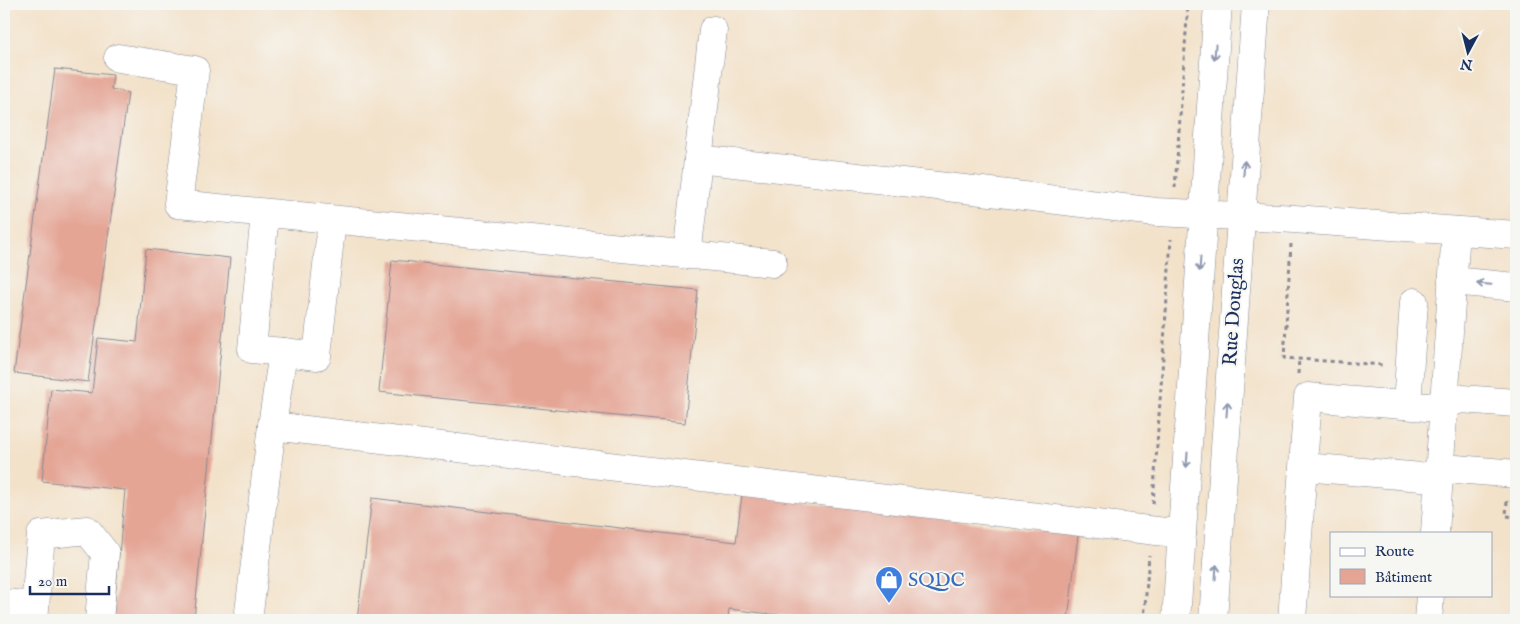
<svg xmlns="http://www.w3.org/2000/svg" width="1520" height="624" font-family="'IM FELL English',serif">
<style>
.building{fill:#e4a595}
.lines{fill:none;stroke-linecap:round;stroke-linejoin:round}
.minor-casing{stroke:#878894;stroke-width:29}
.path{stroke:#878894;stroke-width:3;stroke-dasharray:4 4;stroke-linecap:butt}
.minor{stroke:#fff;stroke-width:28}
.oneway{stroke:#8d97ae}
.labels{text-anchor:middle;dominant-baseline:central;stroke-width:4;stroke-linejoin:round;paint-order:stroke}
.street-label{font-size:20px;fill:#1b2f5e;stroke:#f6f6f2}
.shop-label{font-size:20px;fill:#366cbe;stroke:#f6f6f2;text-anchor:start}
</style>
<rect width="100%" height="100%" fill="#f6f6f2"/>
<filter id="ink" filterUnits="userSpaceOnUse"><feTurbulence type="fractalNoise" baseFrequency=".02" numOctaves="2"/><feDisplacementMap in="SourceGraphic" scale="10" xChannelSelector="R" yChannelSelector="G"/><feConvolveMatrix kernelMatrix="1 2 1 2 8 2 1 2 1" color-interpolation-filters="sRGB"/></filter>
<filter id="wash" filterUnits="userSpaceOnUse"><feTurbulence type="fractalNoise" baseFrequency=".0096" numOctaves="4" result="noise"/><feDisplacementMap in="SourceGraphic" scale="20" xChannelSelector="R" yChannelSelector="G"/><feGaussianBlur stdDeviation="1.12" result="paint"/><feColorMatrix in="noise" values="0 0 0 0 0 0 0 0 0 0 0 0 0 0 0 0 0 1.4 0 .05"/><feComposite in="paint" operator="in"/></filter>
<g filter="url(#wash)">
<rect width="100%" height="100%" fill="#f3e2ca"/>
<g id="blocks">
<g class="building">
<path d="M55,69L113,75L111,89L128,93L88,382L14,373Z"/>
<path d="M146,249L230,258L194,620H113L125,490L42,481L51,389L92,393L98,338L137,342Z"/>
<path d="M392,260L698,290L685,423L379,392Z"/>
<path d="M742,494L1078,535L1068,620H819L729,609L728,620H357L372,498L736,542Z"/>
</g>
</g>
</g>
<g filter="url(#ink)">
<use href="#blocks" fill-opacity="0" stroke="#878894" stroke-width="1"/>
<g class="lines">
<defs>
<g id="minor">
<path d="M118,58L195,70L178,204L773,263"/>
<path d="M698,159L991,192L1156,212L1280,218L1516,235"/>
<path d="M265,213L252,349L283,352"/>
<path d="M687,255L713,30"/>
<path d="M1452,281L1516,287"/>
<path d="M1407,405L1414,302"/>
<path d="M272,426L1182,534"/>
<path d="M1304,467L1422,477L1456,469L1516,474"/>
<path d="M1435,533L1456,231"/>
<path d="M4,603L34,606"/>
<path d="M34,620L41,535L87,530L105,553L99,620"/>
<path d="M248,620L272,426L283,352L317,356L332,220"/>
<path d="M1176,620L1218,4"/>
<path d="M1213,620L1256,4"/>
<path d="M1292,620L1308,397L1426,407L1444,405L1461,399L1516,403"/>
<path d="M1428,620L1430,595"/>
</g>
</defs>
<use href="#minor" class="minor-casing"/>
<g class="path">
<path d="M1175,188L1188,4"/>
<path d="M1291,244L1284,358L1383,365"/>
<path d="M1298,374L1299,359"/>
<path d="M1507,501L1506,516L1516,517"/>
<path d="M1153,504L1171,239"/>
<path d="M1144,620L1149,555"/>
</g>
<use href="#minor" class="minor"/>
</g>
<defs><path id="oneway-shaft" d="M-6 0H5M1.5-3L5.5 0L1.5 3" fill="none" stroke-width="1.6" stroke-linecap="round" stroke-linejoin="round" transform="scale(1.25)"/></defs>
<g class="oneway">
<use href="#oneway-shaft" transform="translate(1215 52) rotate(94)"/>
<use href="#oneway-shaft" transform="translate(1244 168) rotate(-86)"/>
<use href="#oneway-shaft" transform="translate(1200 264) rotate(94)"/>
<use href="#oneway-shaft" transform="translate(1484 284) rotate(-175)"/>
<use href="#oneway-shaft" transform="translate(1227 409) rotate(-86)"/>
<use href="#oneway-shaft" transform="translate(1187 460) rotate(94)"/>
<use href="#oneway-shaft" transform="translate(1216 572) rotate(-86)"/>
</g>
</g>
<defs>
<symbol id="shop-pin" viewBox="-11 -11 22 30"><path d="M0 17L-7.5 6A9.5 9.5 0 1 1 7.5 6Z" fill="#3f7fe0" stroke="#f6f6f2"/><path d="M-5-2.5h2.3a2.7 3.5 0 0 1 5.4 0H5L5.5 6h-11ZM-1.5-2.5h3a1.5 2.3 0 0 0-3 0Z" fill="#fff"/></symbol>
</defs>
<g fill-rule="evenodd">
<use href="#shop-pin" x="873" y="564" width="32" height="43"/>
</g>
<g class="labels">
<g class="street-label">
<text transform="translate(1234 312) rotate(-86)">Rue Douglas</text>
</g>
<g class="shop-label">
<text x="908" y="580">SQDC</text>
</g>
</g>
<rect width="1520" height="624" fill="none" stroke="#f6f6f2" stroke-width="20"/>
<rect x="1330" y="532" width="162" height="65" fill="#f6f6f2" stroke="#9ea6b7"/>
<rect x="1340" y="548" width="25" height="8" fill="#ffffff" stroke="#9ea6b7"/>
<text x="1375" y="556" font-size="15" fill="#1b2f5e">Route</text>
<rect x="1340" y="569" width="25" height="15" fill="#e4a595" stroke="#9ea6b7"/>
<text x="1375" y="582" font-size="15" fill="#1b2f5e">Bâtiment</text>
<g transform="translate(1468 52) rotate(187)" stroke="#f6f6f2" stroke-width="4" paint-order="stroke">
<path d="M0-4L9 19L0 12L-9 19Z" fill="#1b2f5e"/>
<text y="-8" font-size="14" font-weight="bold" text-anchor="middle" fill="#1b2f5e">N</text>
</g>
<path d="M30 586v8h79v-8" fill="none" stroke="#1b2f5e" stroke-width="2.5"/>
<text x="38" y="586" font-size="15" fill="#1b2f5e" stroke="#f6f6f2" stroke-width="4" paint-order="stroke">20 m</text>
</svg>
